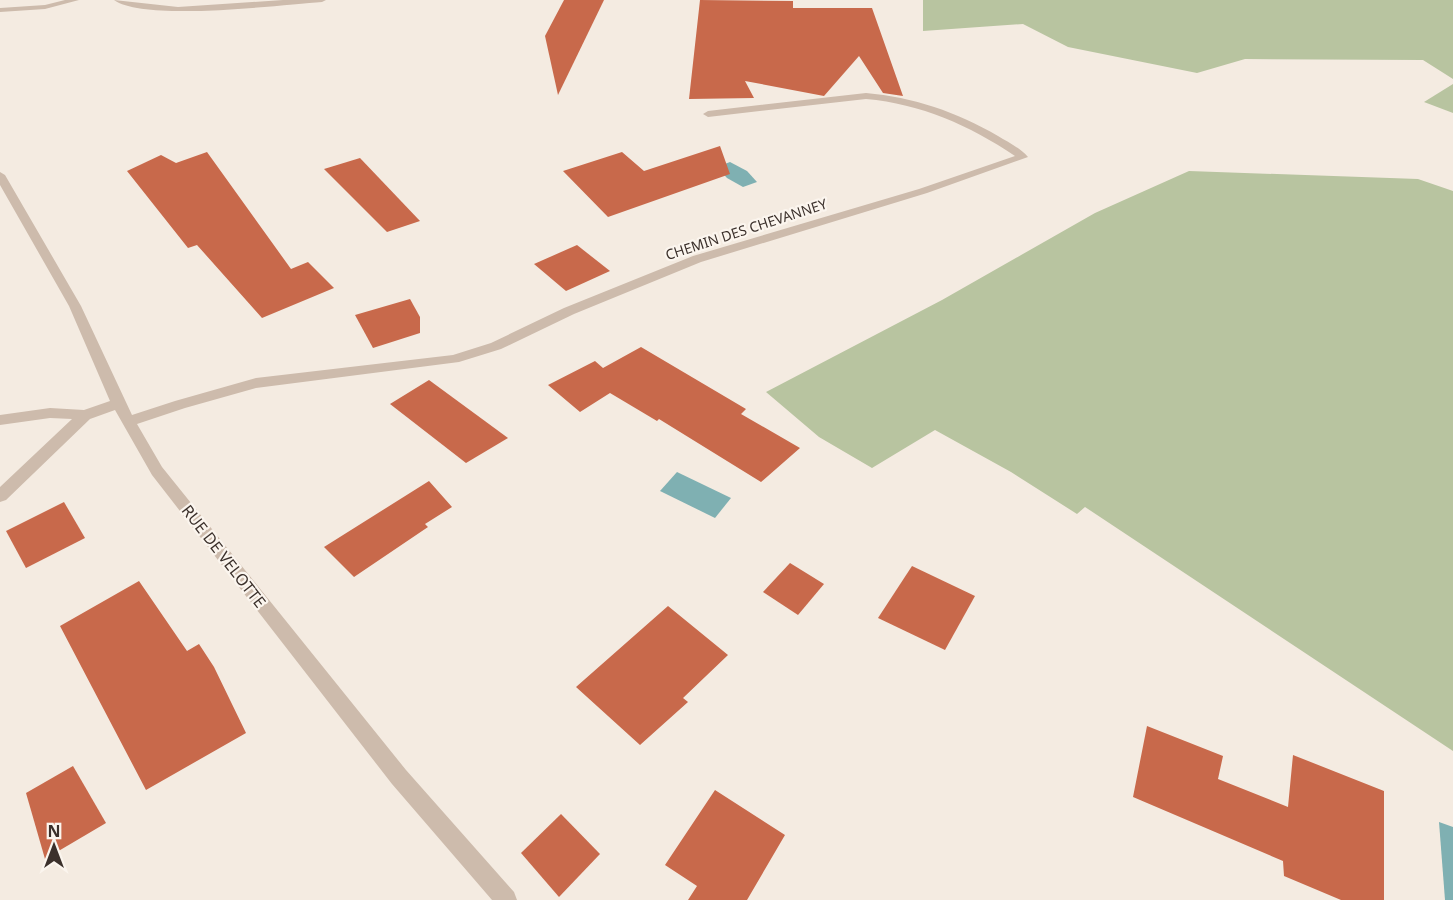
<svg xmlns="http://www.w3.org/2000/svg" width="1453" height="900" font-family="'Noto Sans',sans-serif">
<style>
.green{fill:#b8c4a0}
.water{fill:#7fb0b2}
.building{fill:#c8694b}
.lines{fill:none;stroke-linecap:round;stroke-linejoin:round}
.minor{fill:#cdbbac;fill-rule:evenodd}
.labels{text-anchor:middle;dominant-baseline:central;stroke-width:4.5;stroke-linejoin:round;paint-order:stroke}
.far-street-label{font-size:14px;fill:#3b302b;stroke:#fbf5ee}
.street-label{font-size:16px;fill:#3b302b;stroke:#fbf5ee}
</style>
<rect width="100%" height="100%" fill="#f4ebe1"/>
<g class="green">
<path d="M923,0H1453V79L1423,60L1245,59L1197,73L1068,47L1023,24L923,31Z"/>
<path d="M1453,84V113L1424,102Z"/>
<path d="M1189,171L1418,179L1453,191V751L1085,507L1077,514L1011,472L935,430L872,468L819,437L766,392L942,300L1095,213Z"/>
</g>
<g class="water">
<path d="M730,162L747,171L757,182L743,187L727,178L717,167Z"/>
<path d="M677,472L731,498L715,518L660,491Z"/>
<path d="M1439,822L1453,827V900H1445Z"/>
</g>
<g class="building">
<path d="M564,0H604L558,95L545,36Z"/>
<path d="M700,0L793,1V8H872L903,96L883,93L859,56L824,96L745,81L754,98L689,99Z"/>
<path d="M720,146L730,174L608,217L563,171L622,152L644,171Z"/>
<path d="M207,152L291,269L308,262L334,288L262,318L197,245L188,248L127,171L161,155L176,163Z"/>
<path d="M360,158L420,221L387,232L324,169Z"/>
<path d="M577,245L610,271L566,291L534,264Z"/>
<path d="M410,299L420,317V333L373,348L355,315Z"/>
<path d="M641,347L746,409L741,414L800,448L761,482L659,419L657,421L610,393L580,412L548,385L595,361L603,368Z"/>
<path d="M429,380L508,438L466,463L390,404Z"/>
<path d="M429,481L452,507L425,524L428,527L354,577L324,547Z"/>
<path d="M64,502L85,538L26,568L6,531Z"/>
<path d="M790,563L824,584L798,615L763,592Z"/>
<path d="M912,566L975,596L945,650L878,618Z"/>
<path d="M139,581L187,651L199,644L214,667L246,733L146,790L60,626Z"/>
<path d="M668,606L728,655L683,698L688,702L640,745L576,687Z"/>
<path d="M1147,726L1223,756L1218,779L1288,807L1293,755L1384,791V900H1341L1284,876L1283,861L1133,797Z"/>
<path d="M73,766L106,823L45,859L26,793Z"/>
<path d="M715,790L785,835L747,900H688L697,886L665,865Z"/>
<path d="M561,814L600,854L559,897L521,853Z"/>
</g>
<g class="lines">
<g class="minor">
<path d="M65,0H79L45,9L0,12V8L45,5Z"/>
<path d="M114,0L178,7L283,0H326L322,2C279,5 145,22 114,0Z"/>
<path d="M866,93C913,97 957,112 998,136C1008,142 1020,148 1028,157L927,193L701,262L574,314L501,349L459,362L256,388L185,408L137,424L162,467L406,770L514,892L517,900H492L392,784L152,475L115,410L90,419L6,500L0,502V487L72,419L50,418L0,425V415L50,408L84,410L110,401L69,306L0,185V172L5,175L81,306L132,415L175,401L256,378L453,355L491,343L564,308L693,256L919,189L1015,156C969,125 921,104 866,99L708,117L703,114L708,111Z"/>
</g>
</g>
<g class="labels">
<g class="far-street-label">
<text transform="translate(746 229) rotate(-18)">CHEMIN DES CHEVANNEY</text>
</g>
<g class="street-label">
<text transform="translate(224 556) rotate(52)">RUE DE VELOTTE</text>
</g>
</g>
<g transform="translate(54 846)" stroke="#fbf5ee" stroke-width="4.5" paint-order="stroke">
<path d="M0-4.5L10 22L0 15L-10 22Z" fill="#3b302b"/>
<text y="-9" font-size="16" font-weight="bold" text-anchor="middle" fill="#3b302b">N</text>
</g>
</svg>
